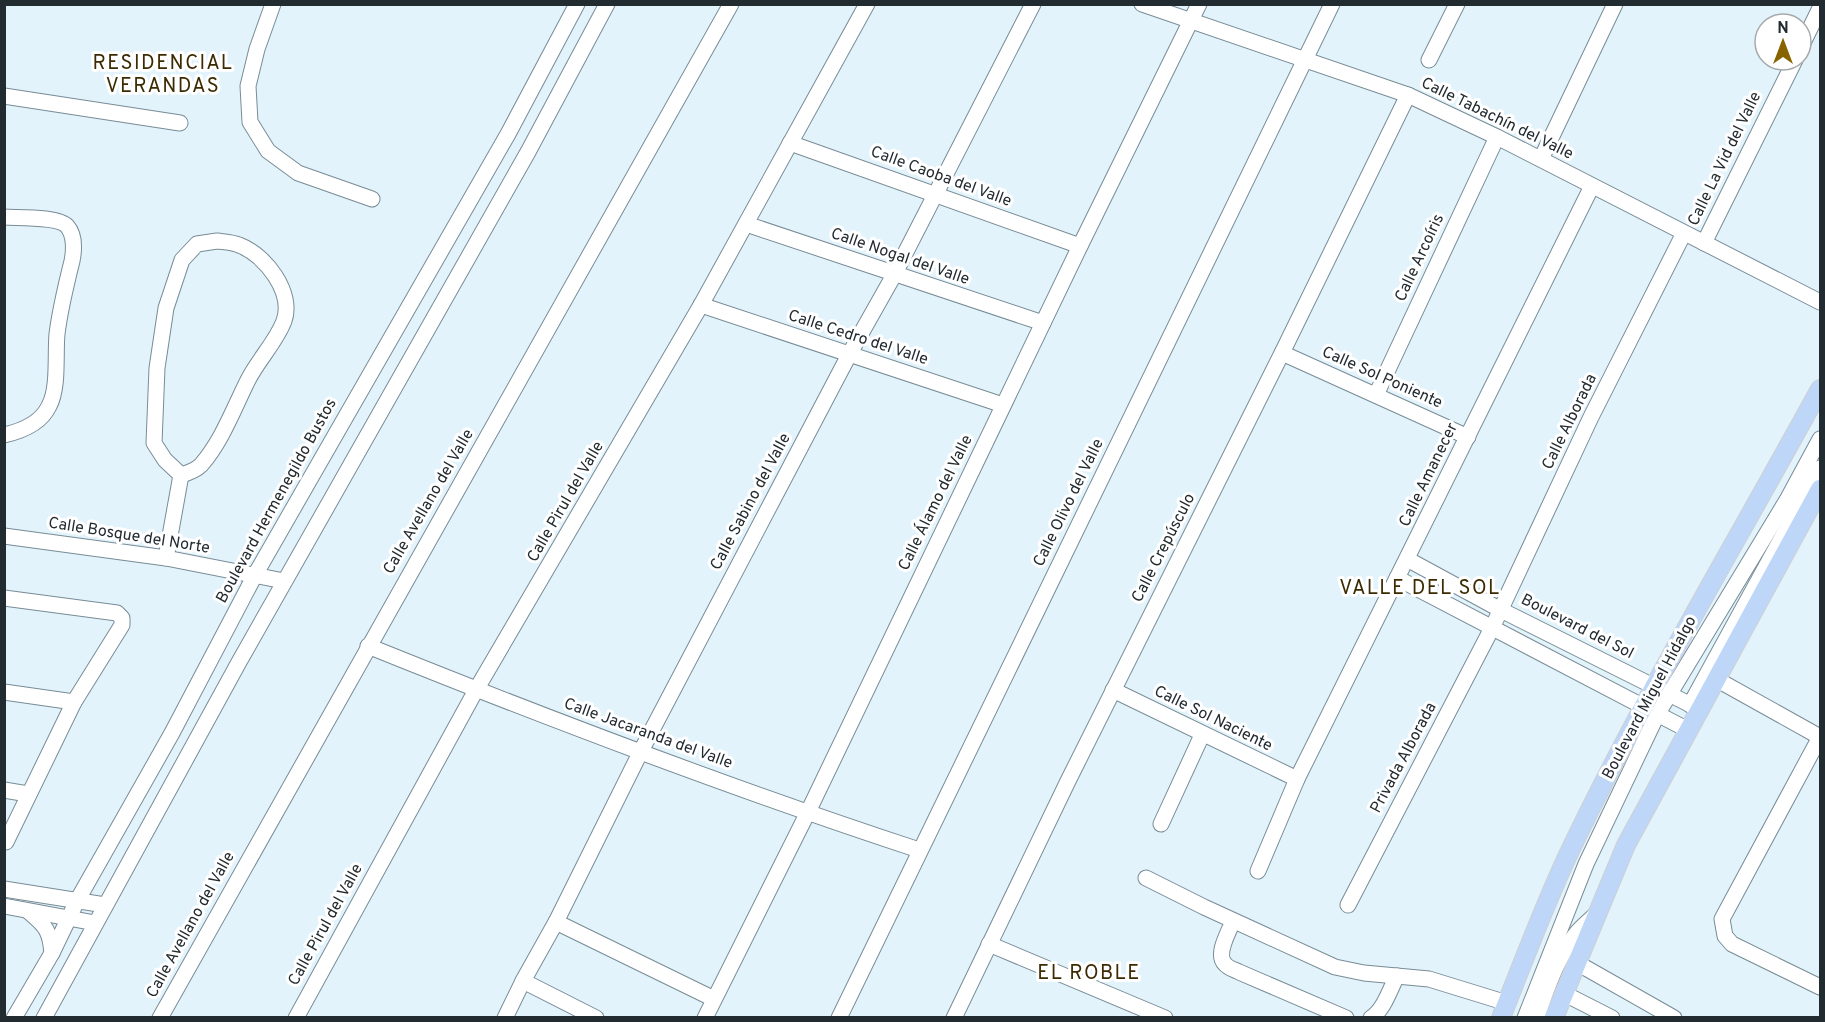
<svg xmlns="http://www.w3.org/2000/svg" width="1825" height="1022" font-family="Overpass,sans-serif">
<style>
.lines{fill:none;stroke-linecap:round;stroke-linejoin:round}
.minor-casing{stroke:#788c96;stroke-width:17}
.major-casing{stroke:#ced0d1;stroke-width:20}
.minor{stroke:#fff;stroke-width:15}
.major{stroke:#bed6f8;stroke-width:18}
.labels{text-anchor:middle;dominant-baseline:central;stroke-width:6;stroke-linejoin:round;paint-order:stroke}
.street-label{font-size:16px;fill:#222b2f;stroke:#fff}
.quarter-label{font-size:20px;letter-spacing:1.5px;fill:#3c2b02;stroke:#fff}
</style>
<rect width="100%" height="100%" fill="#e2f3fc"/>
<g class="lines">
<defs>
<g id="minor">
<path d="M273,4L257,49L248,86L250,122L268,151L298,173L372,199"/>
<path d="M1142,4L1408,95L1497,137L1820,302"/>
<path d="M1801,47L1820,8"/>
<path d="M1429,60L1457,4"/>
<path d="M4,96L180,123"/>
<path d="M790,143L1080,246"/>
<path d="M1541,159L1615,4"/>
<path d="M4,217C18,218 58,216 67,226C75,235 74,251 72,261C66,285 60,309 57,334C55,354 59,388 49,406C41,423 22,431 4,435"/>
<path d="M746,224L1043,323"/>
<path d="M217,241C224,242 232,242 239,245C266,255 294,293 284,321C276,342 258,360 248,380C234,408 222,441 201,465C196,470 188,473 181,475L165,460L154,443L157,368L166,308L182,260L197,244Z"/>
<path d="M1704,243L1795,60"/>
<path d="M701,305L1003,405"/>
<path d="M1282,353L1468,437"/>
<path d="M1376,395L1497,137"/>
<path d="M4,536L166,558L284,581"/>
<path d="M166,558L181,475"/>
<path d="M1407,559L1501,610L1699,709"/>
<path d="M1397,578L1688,730"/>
<path d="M4,598L117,613L122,618V625L74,702L6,842"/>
<path d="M368,646C549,719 733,789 919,850"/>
<path d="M1716,679L1820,737"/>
<path d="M1113,690L1297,779"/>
<path d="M4,692L74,702"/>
<path d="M1690,705L1820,468"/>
<path d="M1820,737L1722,919L1725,936L1732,944L1820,987"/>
<path d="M4,790L28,794"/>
<path d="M1161,824L1202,735"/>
<path d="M1258,871L1297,779L1592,186"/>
<path d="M1146,878L1204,907L1335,967L1364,973L1429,979L1507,1003"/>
<path d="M4,889L105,905"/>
<path d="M1348,905L1492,628L1591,417L1684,233"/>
<path d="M4,906L95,923"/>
<path d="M29,912C46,926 50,931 52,953"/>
<path d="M1233,921C1229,932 1215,954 1225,964C1228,968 1235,970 1239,972L1346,1018"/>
<path d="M556,922L714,999"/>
<path d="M989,944L1165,1018"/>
<path d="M1577,963L1674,1018"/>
<path d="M523,981L596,1018"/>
<path d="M1563,993L1612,1018"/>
<path d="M14,1018L52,953L77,901L172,733L255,575L508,134L577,4"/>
<path d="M44,1018L239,662L528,152L607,4"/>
<path d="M160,1018L731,4"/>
<path d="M296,1018L476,690L701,305L867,4"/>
<path d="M505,1018L523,981L556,922L641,751L850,353L894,275L1033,4"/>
<path d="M705,1018L808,812L1080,246L1199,4"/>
<path d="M839,1018L1332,4"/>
<path d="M954,1018L1068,781L1282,353L1408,95"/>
<path d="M1371,1018C1384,1010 1390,989 1397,976"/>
<path d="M1525,1018L1586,864L1658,713L1787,500L1820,439"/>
<path d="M1536,1018C1547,990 1556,959 1575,935C1580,928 1588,922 1595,915"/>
</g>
<g id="major">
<path d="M1501,1018C1522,964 1543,909 1567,857C1643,697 1735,545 1820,389"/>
<path d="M1554,1018L1626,845L1820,489"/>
</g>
</defs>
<use href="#minor" class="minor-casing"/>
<use href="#major" class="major-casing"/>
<use href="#minor" class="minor"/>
<use href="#major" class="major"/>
</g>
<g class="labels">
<g class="street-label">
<text transform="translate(1497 119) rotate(26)">Calle Tabachín del Valle</text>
<text transform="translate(1725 159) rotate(-64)">Calle La Vid del Valle</text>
<text transform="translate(941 177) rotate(20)">Calle Caoba del Valle</text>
<text transform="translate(900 257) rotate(19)">Calle Nogal del Valle</text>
<text transform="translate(1420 258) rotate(-65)">Calle Arcoíris</text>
<text transform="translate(858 338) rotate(18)">Calle Cedro del Valle</text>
<text transform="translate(1382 378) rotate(24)">Calle Sol Poniente</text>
<text transform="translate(1570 422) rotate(-64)">Calle Alborada</text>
<text transform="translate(1429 475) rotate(-64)">Calle Amanecer</text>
<text transform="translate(277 501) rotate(-61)">Boulevard Hermenegildo Bustos</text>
<text transform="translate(429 502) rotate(-60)">Calle Avellano del Valle</text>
<text transform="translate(566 502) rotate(-60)">Calle Pirul del Valle</text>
<text transform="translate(751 502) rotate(-62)">Calle Sabino del Valle</text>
<text transform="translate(936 503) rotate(-64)">Calle Álamo del Valle</text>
<text transform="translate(1069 503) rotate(-64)">Calle Olivo del Valle</text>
<text transform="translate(129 536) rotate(9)">Calle Bosque del Norte</text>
<text transform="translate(1164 548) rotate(-63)">Calle Crepúsculo</text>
<text transform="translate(1577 627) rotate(27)">Boulevard del Sol</text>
<text transform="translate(1650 698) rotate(-62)">Boulevard Miguel Hidalgo</text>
<text transform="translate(1213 719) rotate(26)">Calle Sol Naciente</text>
<text transform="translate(648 734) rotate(20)">Calle Jacaranda del Valle</text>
<text transform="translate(1404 758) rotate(-62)">Privada Alborada</text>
<text transform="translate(191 925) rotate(-61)">Calle Avellano del Valle</text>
<text transform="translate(326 925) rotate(-61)">Calle Pirul del Valle</text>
</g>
<g class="quarter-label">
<text x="163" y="64">RESIDENCIAL<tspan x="163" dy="23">VERANDAS</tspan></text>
<text x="1420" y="589">VALLE DEL SOL</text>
<text x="1089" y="974">EL ROBLE</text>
</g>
</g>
<rect width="1825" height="1022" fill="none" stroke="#222b2f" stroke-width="12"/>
<g transform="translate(1783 42)"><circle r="28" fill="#ffffff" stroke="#a7aaac" stroke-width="1.5"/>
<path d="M0-4.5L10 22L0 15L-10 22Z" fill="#876400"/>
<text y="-9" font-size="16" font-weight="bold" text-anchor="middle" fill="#222b2f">N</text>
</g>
</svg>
